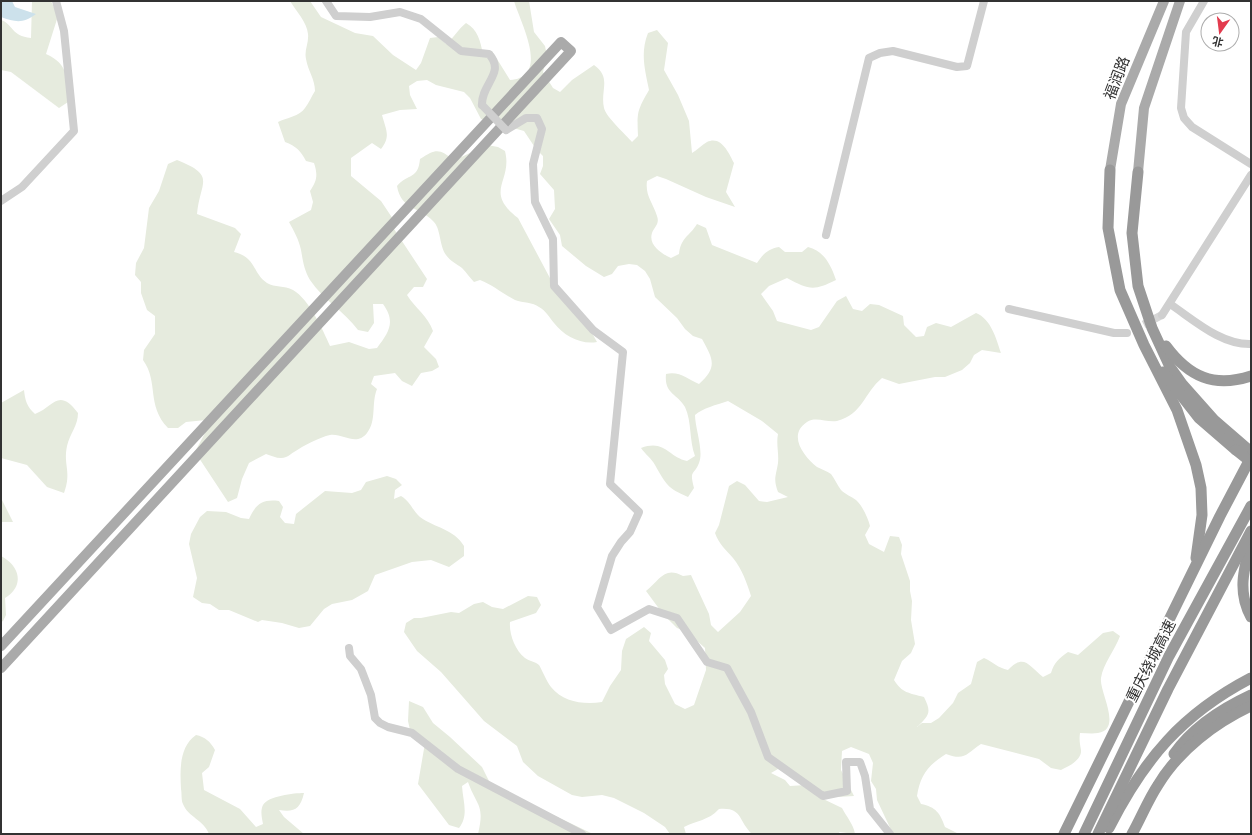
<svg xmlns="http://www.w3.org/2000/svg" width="1252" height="835" font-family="Jost,'Noto Sans SC',sans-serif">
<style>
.green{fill:#e6ebde;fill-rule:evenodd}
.water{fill:#cce1eb}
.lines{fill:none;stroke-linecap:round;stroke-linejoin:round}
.minor-tunnel{stroke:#d6d6d6;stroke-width:8;stroke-dasharray:8 4;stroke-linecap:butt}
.minor{stroke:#cfcfcf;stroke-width:8}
.major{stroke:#aaa;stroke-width:10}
.highway{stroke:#999;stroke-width:11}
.minor-bridge{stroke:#cfcfcf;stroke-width:8}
.highway-bridge{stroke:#999;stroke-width:11}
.labels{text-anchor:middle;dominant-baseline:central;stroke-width:4;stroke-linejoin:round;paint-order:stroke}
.street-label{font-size:15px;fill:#323232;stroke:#fff}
</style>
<rect width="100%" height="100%" fill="#fff"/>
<g class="green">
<path d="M32,1H51L58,16L46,54C70,65 66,78 68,102L59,108L11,72L1,70V20C13,24 11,36 31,38Z"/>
<path d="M290,1H310L321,17L355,33L373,36L393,55L416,70L421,63L430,38L438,37L446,44C454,38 458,29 466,23C478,30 480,40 483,54L492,51L510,80C551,77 520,22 514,1H529L534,32L545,46L547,56L543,72L553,88L560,92L572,80L594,65C612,78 600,90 604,108C606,117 626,135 632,142L638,136C637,112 637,111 649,90C645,70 640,53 648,33L657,30L668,43L664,70L678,95L689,121L692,153C697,150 702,145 707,142C721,135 729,153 734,163L726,192L735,207L706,197L666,179L657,176L647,181C645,196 653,203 657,216C660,224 654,227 652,233C648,245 662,254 671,258L679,254C681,237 689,237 697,224L706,228L712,245L757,263C763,254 768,249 779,247L785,252H802L808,247C824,251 831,265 836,280C814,291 809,290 787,278L769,286L761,294L773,311L777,321L811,330L819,327L837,301L846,296L853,309L862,311L870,304L879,305L903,316L904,325L916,337L924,336L927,327L936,323L951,327L976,313C991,319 996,338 1001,353L982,350L974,355L970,363L962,370L945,377H935L899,384L882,378C864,393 863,414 837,421C827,423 816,416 807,422C787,435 804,457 817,467C821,469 827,471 831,474C835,479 837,485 841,490C846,495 851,496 856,500C862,505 868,518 870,526L865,535L869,544L884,552L890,536L899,537L902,545L901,554L910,581V591L912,601L911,620L915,644L911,653L902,661L894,680C902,693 909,693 924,697C932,713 929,715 917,727L922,723H931L939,718L953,703L958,693L971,684L977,662L984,658C993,662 998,668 1008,670C1024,653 1029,666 1043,677L1051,673C1054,663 1059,658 1068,652L1078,655L1103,633L1113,631L1120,636C1115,650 1103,664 1101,678C1099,692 1123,729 1098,733C1092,734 1086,733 1080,733C1079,740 1080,744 1081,750C1082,760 1069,766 1061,770L1051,768L1039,759L981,744C966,754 965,761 946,754C928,765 920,776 917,796L921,804C936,807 940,813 945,827L959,834H893L877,800L876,789L871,781L873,763L869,754L851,747L842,751L841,770L854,796L838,797L813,789L817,796L842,808C846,816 854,825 855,834L839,832L840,834H752C738,821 743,807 719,809C708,821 697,820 684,827L686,834H670L665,827L644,813L614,798L602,795L582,797L572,795L538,776L523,762L517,746L484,721L441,672L417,651L404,632L406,623L414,618H421L451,612L459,613L474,604L483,602L492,607L503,609L528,596L537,597L541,605L536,613L510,622C509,634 515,650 525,658C529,661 536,662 539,665C541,668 547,682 551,687C563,702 584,705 602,702L610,686L621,670L622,651L626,639L644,627L651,633L649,641L665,660L668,669L664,675L665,684L675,704L685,709L694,705L706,670L705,648L687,632L677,628L663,614L646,591C660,580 664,566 683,576L691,575L709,614L711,625L718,632L740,612L751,596C747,583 742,569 733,558C726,550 719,544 715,533L719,525L729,486L737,481L745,485L759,501L767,502L788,497L778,492C773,479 776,476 778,463C779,453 776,444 778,434L762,421L728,401C716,405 703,408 695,415C695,428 704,451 699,463C694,476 689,469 694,488L688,497C667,488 666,484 655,465C652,459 645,454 641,448C665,439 668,457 687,461L695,456C689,440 692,422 685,407C677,393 664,394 666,374C680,371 687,379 699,384C718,367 713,359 702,339L693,336L685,329L677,318L655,297L650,279L645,271L637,265L629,264L618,266L612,274L604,277L586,266L562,246L560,235L549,219L555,209L554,190L540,174L543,166V156L536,149L524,131L481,119L470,98L464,92L436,85L427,80L417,81L409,86L410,95L417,109L400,110L382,115C386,130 391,136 381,149L372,143L351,158V176L381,201L393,219L394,229L427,279L423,287H414L407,295C415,308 428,316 433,331L424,347L436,359L439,367L432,371L421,373L412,386L402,381L395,373L374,376L371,384L377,389C371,404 377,420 367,433C356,447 343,433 330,435C320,437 303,446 294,452C292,453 289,456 286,457C280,460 272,456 266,454L249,463L242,479L237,498L228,502L199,458L196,450L205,433L206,420L186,422L178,428H168C146,405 159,382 143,360L144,350L155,334V316L147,310L141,293V282L135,275L136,263L144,248L149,208L159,191L168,164L177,160C217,176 200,181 197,214L235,228L241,234L234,252C257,258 252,273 267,283C275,288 284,285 293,290C309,299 323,330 330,346L349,342L369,349L377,348C389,332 396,322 383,304H373L374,323L368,332L358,330C344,311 323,300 310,280C304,270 303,261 301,250C299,240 294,231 289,222L311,210L313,202L310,191C317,181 318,175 314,163L306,161C301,151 296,146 285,142L278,122C286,118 300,116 305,108C309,103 311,97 315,91C315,79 308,71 306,59C304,50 309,43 308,34C307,22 296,11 290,1ZM778,769L806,785L790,786L785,780L771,773Z"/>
<path d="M487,145L498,147L505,151C513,182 483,191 518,218L551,280L587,324L597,342C581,345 564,336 554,323C549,317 546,311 539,307C533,302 523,303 515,300C503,294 493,285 480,280L474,282C470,278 467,273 462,268C457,264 450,261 446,255C439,245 441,228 433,221C420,207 401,210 397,186C408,173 418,180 420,159C438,147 439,150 455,160Z"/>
<path d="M24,390C25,400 27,407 35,414C54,407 58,387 78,413C78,426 70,433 67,446C63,465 72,472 64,493L47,487L27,465L1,458V403Z"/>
<path d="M387,476L396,479L402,485L395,490L394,499L401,496C411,502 412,510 420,517C435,528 454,529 464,546V556L449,567L431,560L412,562L375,575L368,591L352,600L332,604L324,609L310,626L299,628L282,623L262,620L258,622L229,610H219L210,604L202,603L193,597L197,578L189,544L191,534L200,517L207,511L226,512L241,518L249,519C256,504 262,499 279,501L283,507L280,517L285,523L294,524L296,514L325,491L352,493L361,490L366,482Z"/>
<path d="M1,498L13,522H1Z"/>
<path d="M1,556C20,566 25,586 5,598L6,615L3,621L1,622Z"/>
<path d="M409,701L423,707L433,723L450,737L482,767L491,785L593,834H478C485,804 477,807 468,782L462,786C463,802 469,815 459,828L449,825L418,784L425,743L410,730L408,721Z"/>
<path d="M196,735C205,737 210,741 215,750L209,767L202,773L204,790L240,809L256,827L263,824C262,818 260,811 263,805C268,796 294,793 304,793C300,810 294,812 279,810L284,817L304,834H209C204,820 188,817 183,804C181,800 182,794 181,789C180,770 179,747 196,735Z"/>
</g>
<path class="water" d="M1,1H12L15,7L36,14C23,24 15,22 1,17Z"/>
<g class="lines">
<path class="minor-tunnel" d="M1133,330L1162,315"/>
<g class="minor">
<path d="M326,1L336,16L370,17L400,12L421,19L461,51L489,54C506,73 481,84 482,105"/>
<path d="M1204,1L1186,32L1181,108L1184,118L1192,127L1251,164"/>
<path d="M506,130L526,118H537L542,129L533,164L535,202L553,239L554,286L593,330L623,352L610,484L639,512L630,532L621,542L612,556L597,607L611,630L649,609L677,618L707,662L727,668L751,712L768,757L823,796L847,791L846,762H860L865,776L870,809L890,834"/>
<path d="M1,201L22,187L74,131L64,31L56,1"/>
<path d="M826,235L869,58L880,53L893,51L957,67L967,66L984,1"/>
<path d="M1170,304C1194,320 1221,345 1251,344"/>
<path d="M1009,309L1114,333H1127"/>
<path d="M1162,315L1251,175"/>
<path d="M349,648L350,656L361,669L371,695L375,718L380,723L388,727L412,733L458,769L582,834"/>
</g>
<g class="major">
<path d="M1110,170L1121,104L1164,1"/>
<path d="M1138,172L1144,108L1180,1"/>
<path d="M1,646L561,42L571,51L1,668"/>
</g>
<g class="highway">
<path d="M1110,170L1108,228L1120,290L1144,345L1177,410L1196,465L1201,488L1202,515L1196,558"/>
<path d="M1138,172L1132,233L1138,286L1152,328L1170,367L1182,384L1214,420L1251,452"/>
<path d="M1166,346C1189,377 1214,388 1251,376"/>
<path d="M1163,372L1199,418L1236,450"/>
<path d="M1251,542C1244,568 1237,592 1251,617"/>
<path d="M1174,754C1193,727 1221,709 1251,695"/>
<path d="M1109,828C1144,759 1182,714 1251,678"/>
<path d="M1064,834L1220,516L1251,457"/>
<path d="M1084,834L1169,656L1251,506"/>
<path d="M1098,834L1168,689L1251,531"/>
<path d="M1132,834C1141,818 1148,800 1158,785C1179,750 1215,723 1251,706"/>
</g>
<path class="minor-bridge" d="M482,105L506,130"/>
<path class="highway-bridge" d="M1236,450L1251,462"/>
</g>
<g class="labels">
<g class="street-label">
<text transform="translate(1117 78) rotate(-69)">福润路</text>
<text transform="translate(1151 661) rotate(-63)">重庆绕城高速</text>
</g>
</g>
<rect width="1252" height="835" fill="none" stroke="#323232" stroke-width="4"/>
<g transform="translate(1220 32) rotate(194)"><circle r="19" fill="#ffffff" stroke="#adadad"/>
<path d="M0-3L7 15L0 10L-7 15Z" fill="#e33b4e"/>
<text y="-6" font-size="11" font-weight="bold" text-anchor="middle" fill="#323232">北</text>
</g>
</svg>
